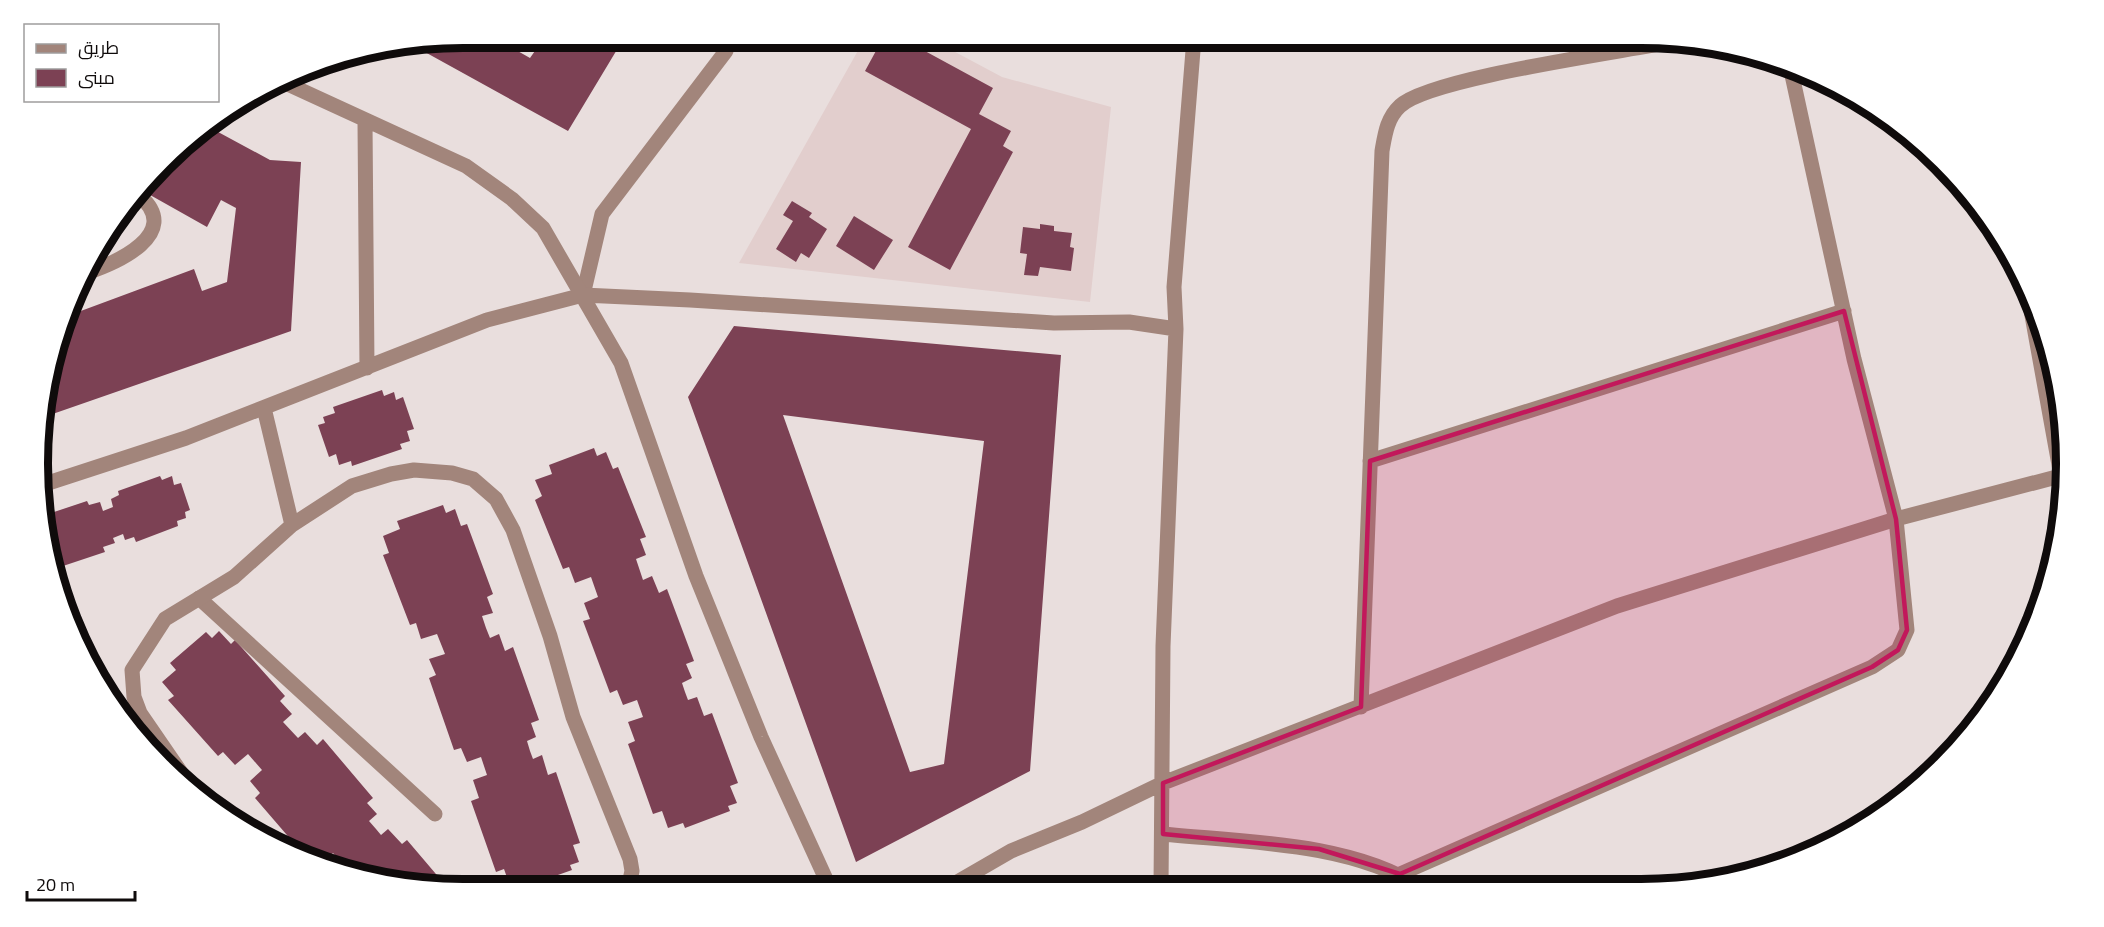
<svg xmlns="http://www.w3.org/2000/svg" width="2104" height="927" font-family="'Titillium Web',Cairo,sans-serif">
<rect width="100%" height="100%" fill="#e9dedd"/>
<path fill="#e2cecd" d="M865,38H929L1002,77L1111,107L1090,302L739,263Z"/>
<path fill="#7c4154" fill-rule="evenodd" d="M464,38H495L530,58L544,38H624L568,131L414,46Z
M883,38H901L993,88L979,114L1011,131L1003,146L1013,152L950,270L908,247L971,129L865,71Z
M207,126L270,160L301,162L291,331L44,417L46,381L70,315L194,269L202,291L227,282L236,208L221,200L207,227L143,191L183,143Z
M792,201L812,213L809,217L827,229L809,258L801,253L796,262L776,249L793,221L783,215Z
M854,216L893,240L874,270L836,246Z
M1040,224L1054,226V231L1072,233L1070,247L1074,248L1071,271L1040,267L1038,276L1024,275L1027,254L1020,253L1023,227L1040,229Z
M734,326L1061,355L1030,771L856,862L688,397ZM783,415L984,441L944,764L910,772Z
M382,390L384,396L394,392L396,400L403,397L414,429L407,431L410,441L400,444L402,449L352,466L351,461L339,465L336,454L329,457L318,425L325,423L323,417L335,413L333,407Z
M594,448L597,456L606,452L613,469L618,467L646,537L640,539L646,555L636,559L643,580L652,576L659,593L667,589L694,661L686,664L692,678L682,683L685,692L688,700L697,697L704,716L712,713L738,783L730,786L737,803L728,806L730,811L685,828L683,823L668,828L662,811L653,814L628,744L635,741L628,722L643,717L637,700L623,705L617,690L610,693L583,621L590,619L584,603L598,597L591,577L575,583L569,567L563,569L535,500L542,496L535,480L552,474L549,465Z
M160,476L162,480L172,476L174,485L181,483L190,510L185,512L186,518L177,521L178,526L136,542L134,537L125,540L123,534L113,538L115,543L103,547L105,552L63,566L61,562L52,565L42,522L47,520L45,515L87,501L89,505L100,502L103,511L113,507L111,499L119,495L118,491Z
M443,505L446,513L455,509L461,526L467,524L493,594L487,597L493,613L482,616L486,628L490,638L499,634L505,651L513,647L539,720L531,723L536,737L527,741L530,751L533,759L542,755L548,775L556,772L580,843L573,845L579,862L570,865L572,870L527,886L525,881L510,886L504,869L496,872L471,801L479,798L473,780L487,775L481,757L467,762L461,748L454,750L429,678L436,675L429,659L445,654L437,634L421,639L416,623L410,625L383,555L389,553L383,536L400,529L397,521Z
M219,631L231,644L235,640L285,696L280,701L292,714L283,722L298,738L305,732L317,745L323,739L373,798L367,803L377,814L369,821L376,829L381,835L388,829L402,844L407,840L447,887L342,869L345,867L333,853L321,863L311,851L305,856L255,798L260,793L250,781L262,770L248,754L235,765L223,752L218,756L168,700L174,696L162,682L176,670L170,663L206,632L212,638Z"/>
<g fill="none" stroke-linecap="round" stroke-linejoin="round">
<path stroke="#a2857b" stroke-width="15" d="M2027,288L2061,476
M583,295L602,214L726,51
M199,598L435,814"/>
<path stroke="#a2857b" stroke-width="15" d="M519,38H520
M281,81L466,166L512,199L543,228L621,363L696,576L761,737L830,888
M365,122L367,368
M86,273C116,263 183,234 140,196
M264,408L292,525
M1370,461L1844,311
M42,485L186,438L487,320L583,295L690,300L1054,323L1129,322L1176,329
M1361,707L1382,151C1385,134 1387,118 1400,106C1429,78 1621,52 1670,42
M195,793L140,713L134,697L132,670L165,619L234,577L292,525L352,486L391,474L414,470L452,473L473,479L496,499L513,530L550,636L573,717L630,859L632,871L628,889
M1163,834C1242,842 1351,842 1419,887
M1400,874L1872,667L1898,650L1907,630L1896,519L1854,359L1790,66
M1161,887L1163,646L1176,329L1174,287L1194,38
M947,888L1011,851L1082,822L1163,783L1617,606L1896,519L2064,475"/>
</g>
<path fill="#c2185b" fill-opacity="0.2" stroke="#c2185b" stroke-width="4.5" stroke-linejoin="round" d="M1844,311L1896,519L1907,630L1898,650L1872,667L1400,874L1319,849L1163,834V783L1361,707L1370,461Z"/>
<path d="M0 0H2104V927H0ZM463 48H1641A415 415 0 0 1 2056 463V464A415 415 0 0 1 1641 879H463A415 415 0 0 1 48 464V463A415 415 0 0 1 463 48Z" fill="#fff" fill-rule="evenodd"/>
<path fill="none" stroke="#0f0b0b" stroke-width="8" d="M463 48H1641A415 415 0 0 1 2056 463V464A415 415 0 0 1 1641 879H463A415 415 0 0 1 48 464V463A415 415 0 0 1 463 48Z"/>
<rect x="24" y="24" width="195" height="78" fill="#ffffff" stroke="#9f9d9d" stroke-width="1.5"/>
<rect x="36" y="44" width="30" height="9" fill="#a2857b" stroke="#9f9d9d" stroke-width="1.5"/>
<text x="78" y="54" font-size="18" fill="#0f0b0b">طريق</text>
<rect x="36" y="69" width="30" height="18" fill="#7c4154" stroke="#9f9d9d" stroke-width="1.5"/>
<text x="78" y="84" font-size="18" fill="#0f0b0b">مبنى</text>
<path d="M27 891v9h108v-9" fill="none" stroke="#0f0b0b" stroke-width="3"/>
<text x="36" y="891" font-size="18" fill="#0f0b0b" stroke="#ffffff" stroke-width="4.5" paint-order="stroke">20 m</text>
</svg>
